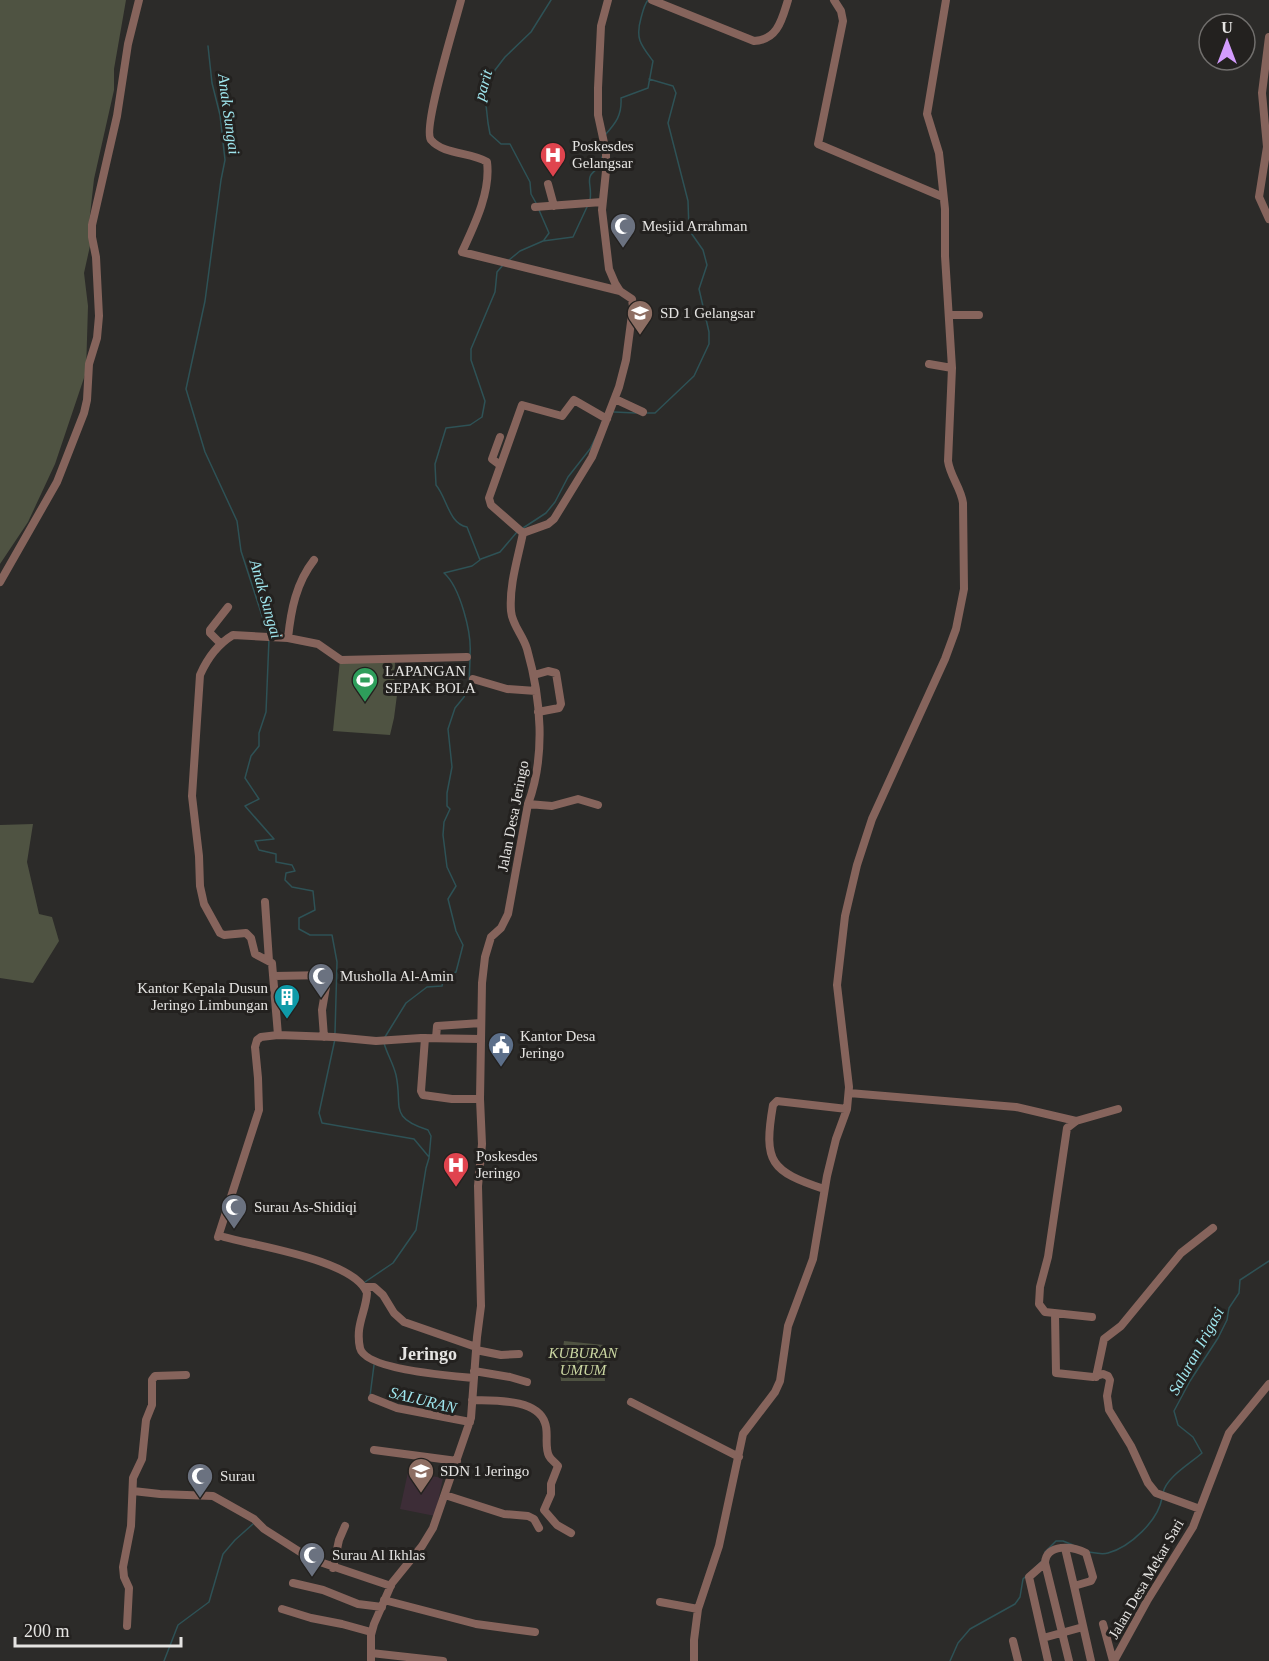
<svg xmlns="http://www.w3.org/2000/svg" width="1269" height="1661" font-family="Georgia,serif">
<rect width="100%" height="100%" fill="#2c2b29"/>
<path fill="#3d2d37" d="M408,1472L443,1478L435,1516L400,1509Z"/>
<path fill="#4f5342" d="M0,0H126L114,69V90L94,179L88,233L92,237L84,273L88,306L86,372L55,464L28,522L0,564Z
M340,660H395L394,691L397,695L394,718L390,735L333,731Z
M33,824L27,862L39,914L52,917L59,941L33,983L0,978V825Z
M564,1341L604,1345L605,1381H561L560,1371Z"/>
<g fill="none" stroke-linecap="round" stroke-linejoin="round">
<path stroke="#2e5256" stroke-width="1.5" d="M208,46L212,83L220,115L225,160L221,180L205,301L186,389L205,452L237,521L241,551L268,634
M605,135C616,123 622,115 621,98L648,88L653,61C641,45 635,39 641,18C643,11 644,5 648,0
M590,200C593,183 582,178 600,167L602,157
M536,203L531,194L530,182L510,144H501L490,134L488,123L486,105L489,84L495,70L505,57L531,32L551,0
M539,210L549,233L544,240
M509,260L520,251L543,241L573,237L587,207
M614,412L636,413
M647,413H655L694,376L709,344V332L699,289L707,265L703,250L689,230L688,201L668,123L676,93L673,86L649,79
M523,528L546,513L555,502L568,477L590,449L597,435
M481,559L500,552L517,532
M269,639L266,712L259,733V746L251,756L245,778L259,799L245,806L274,839L255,841L259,850L276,854V862L292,865L295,871L286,873L285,880L292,887L313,891L315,910L299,918V929L310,935H332L337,962L335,1033
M470,655C472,633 460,587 444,573L472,566L480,560L467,527C449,524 447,498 436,485L435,464L446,428L470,425L482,417L485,401L471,360V349L495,292L497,272L503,265
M385,1037L406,1003L427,987L442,986L444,977L456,972L463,945L456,931L448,899L456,886L447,867L443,835L444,822L450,809L447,806V793L452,767L448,729L455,708L464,697L469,685L470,660
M335,1039L319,1113L322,1123L414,1139L429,1157
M365,1282L393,1263L416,1230L426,1168L429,1158L431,1136L428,1130C388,1117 403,1107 396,1075C393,1063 387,1054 384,1043
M370,1396L374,1365
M1163,1493C1166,1477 1191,1463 1202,1453L1193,1437L1178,1425L1174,1411L1190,1381L1218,1338L1227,1320L1229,1308L1239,1293L1240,1280L1269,1261
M1045,1552L1056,1541H1063L1073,1545
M1089,1552C1095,1553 1102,1555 1108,1553C1130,1547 1158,1521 1162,1498
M164,1661L178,1625L209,1602L223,1554L235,1540L253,1524
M950,1661L958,1643L970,1629L1015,1604L1020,1597L1023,1579L1043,1560"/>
<path stroke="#86645c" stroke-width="8" d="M461,0C456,20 422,129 431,140C444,155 471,152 487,162C491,192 474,226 462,252L620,291
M652,0L754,41C778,40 782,19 788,0
M834,0L841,11L843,21L818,144L943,197
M1269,37L1262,93L1267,147L1259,197L1269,219
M548,184L554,206
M535,207L602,202
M949,315H979
M929,364L952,368
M615,399L643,412
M500,437L492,459L500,465
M523,533L491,505L489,498L522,405L562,416L574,400L607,419
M0,582L57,482L84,413L87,400L89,364L97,338L99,316L96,257L92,237V225L117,116L128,44L139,0
M288,638C291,610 296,583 314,560
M221,644L210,633V630L228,607
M467,657L341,660L318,644L288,638L233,635C218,644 207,659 200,675L192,796L199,856L200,886L204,904L220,933L224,935L246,933L251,938L255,954L272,963L278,1035L334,1037L376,1041L421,1038L481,1039
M534,675L548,671L556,673L561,704L559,708L538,712
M473,679L507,689L536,691
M528,804L552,806L578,799L598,805
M265,902L269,961
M274,976L328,975L322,1010L324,1037
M425,1038L421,1091L423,1095L452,1099H480
M436,1038L437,1026L481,1023
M849,1093L1016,1107L1076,1121
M824,1189C771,1171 763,1163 773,1105L777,1101L847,1109
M218,1237L259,1110L258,1078L255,1047L257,1040L261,1037L278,1035
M224,1237C256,1246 355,1260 367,1293C366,1312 355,1325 360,1348C365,1370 453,1376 474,1378
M365,1287H374L383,1295L394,1313L404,1322L476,1347
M1055,1314L1056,1373L1093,1377L1103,1374L1108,1376L1110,1380L1107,1396L1109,1410L1131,1446L1148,1483L1156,1493L1200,1509
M1092,1317L1045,1312L1039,1304L1040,1287L1048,1257L1067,1128L1076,1121L1118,1109
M476,1350L501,1355L519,1354
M474,1371L510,1377L527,1382
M1096,1377L1104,1339L1121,1326L1181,1253L1213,1228
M372,1398L397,1408L470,1422
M472,1400C493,1401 537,1398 545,1423C549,1433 544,1446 549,1456C551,1460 555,1462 558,1466L551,1484V1494L544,1510L557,1525L571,1533
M631,1402L739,1457
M374,1450L457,1461
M133,1491L160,1494L213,1496L254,1519L264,1529L311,1559L391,1586
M445,1495L504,1514L528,1516L534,1519L539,1528
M1065,1548L1074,1586
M1045,1563L1069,1661
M333,1568L339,1540L345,1526
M293,1583L323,1590L358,1604L382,1607
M384,1600L476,1624L535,1632
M660,1602L698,1609
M282,1609L311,1618L342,1624L371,1632
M1103,1624L1113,1661
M127,1626L129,1588L124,1577L123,1567L131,1526L133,1478L142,1459L146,1420L152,1405V1380L155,1376L186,1375
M1043,1638L1083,1627
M1013,1641L1018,1661
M371,1653L443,1661
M371,1661V1635L374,1624L392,1583L422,1546L433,1528L471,1418L477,1337L481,1306L478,1186L482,1144L480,1099L482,983L485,957L491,937L501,928L508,914L528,804C546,756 541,698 527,649C523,635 512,625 511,611C509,585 518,558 523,533L548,524L554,519L592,457L619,387L626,360L633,307L632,299L620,291L615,283L609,269L602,210L606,171V152L598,115V88L601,26L608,0
M694,1661V1640L698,1609L719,1546L743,1434L775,1392L780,1381L788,1326L813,1259L827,1176L836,1139L847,1109L849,1087L837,985L845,916L857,865L872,819L945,659L956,629L964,589L963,503C961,488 950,476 948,461L952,368L945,256V209L939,153L927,114L946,0
M1048,1661L1029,1577L1045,1563C1046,1543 1073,1546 1086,1553L1093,1577L1091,1581L1074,1586L1091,1661
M1114,1661L1147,1601L1193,1527L1229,1433L1269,1384"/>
</g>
<defs>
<g id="hospital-pin" transform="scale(1.35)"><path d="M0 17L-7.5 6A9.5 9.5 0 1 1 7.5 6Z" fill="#e0444e" stroke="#23211f"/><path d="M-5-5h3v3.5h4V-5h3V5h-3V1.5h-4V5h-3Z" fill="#fff"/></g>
<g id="mosque-pin" transform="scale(1.35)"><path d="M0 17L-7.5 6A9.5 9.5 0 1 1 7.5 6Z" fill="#6b7280" stroke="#23211f"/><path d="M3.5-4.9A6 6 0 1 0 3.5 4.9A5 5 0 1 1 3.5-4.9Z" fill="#fff"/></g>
<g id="school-pin" transform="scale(1.35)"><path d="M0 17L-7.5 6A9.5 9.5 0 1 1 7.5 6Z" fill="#8d6e63" stroke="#23211f"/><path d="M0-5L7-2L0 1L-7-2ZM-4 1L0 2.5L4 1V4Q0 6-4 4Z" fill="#fff"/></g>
<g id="stadium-pin" transform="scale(1.35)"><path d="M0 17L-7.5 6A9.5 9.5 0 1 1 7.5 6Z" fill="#2e9e5b" stroke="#23211f"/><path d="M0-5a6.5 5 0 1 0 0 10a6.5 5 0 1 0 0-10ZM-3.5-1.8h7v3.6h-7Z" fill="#fff"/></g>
<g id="building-pin" transform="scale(1.35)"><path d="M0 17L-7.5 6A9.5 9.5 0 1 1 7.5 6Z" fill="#0f9aa8" stroke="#23211f"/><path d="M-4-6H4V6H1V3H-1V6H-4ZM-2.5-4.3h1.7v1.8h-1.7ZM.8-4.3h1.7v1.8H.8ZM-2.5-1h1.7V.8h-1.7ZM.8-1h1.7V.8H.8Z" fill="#fff"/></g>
<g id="civic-pin" transform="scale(1.35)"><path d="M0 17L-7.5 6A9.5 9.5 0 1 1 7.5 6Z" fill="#5c6f8a" stroke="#23211f"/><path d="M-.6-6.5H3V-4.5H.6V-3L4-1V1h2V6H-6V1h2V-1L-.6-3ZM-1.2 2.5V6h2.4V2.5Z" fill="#fff"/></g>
</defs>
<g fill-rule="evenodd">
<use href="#hospital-pin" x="553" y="155"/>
<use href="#mosque-pin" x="623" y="226"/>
<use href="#school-pin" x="640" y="313"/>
<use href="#stadium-pin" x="365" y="680"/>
<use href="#mosque-pin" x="321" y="976"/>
<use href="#building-pin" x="287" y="997"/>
<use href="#civic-pin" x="501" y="1045"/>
<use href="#hospital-pin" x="456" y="1165"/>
<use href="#mosque-pin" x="234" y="1207"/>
<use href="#school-pin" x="421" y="1471"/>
<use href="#mosque-pin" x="200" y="1476"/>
<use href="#mosque-pin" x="312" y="1555"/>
</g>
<g text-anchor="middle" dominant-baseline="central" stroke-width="6" stroke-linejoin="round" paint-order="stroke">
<g font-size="15" fill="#e5e4e2" stroke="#23211f" text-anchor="start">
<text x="572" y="146">Poskesdes<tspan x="572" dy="17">Gelangsar</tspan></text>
<text x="642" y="226">Mesjid Arrahman</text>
<text x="660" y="313">SD 1 Gelangsar</text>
<text x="385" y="671">LAPANGAN<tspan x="385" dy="17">SEPAK BOLA</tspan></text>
<text x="340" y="976">Musholla Al-Amin</text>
<text x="268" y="988" text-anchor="end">Kantor Kepala Dusun<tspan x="268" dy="17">Jeringo Limbungan</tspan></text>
<text x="520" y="1036">Kantor Desa<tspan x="520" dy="17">Jeringo</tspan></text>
<text x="476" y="1156">Poskesdes<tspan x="476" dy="17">Jeringo</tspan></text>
<text x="254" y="1207">Surau As-Shidiqi</text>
<text x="440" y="1471">SDN 1 Jeringo</text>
<text x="220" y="1476">Surau</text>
<text x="332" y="1555">Surau Al Ikhlas</text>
</g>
<g font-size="15" fill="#e5e4e2" stroke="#23211f">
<text transform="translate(513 816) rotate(-79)">Jalan Desa Jeringo</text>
<text transform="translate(1146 1579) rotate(-60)">Jalan Desa Mekar Sari</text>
</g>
<g font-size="15" font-style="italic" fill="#cbd7a2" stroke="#23211f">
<text x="583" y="1353">KUBURAN<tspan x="583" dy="17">UMUM</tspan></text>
</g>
<g font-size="16" font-style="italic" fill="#9fe6ee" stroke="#23211f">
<text transform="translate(483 85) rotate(-74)">parit</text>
<text transform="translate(229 114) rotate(82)">Anak Sungai</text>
<text transform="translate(266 599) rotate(74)">Anak Sungai</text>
<text transform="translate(1196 1351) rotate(-61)">Saluran Irigasi</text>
<text transform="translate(423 1400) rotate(14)">SALURAN</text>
</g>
<g font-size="18" font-weight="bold" fill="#e5e4e2" stroke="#23211f">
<text x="428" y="1354">Jeringo</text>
</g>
</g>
<g transform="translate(1227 42)"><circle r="28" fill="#23211f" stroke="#716f6d" stroke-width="1.5"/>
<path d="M0-4.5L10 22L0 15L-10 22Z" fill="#d39cfd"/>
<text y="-9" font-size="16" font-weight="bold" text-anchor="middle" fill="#e5e4e2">U</text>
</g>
<path d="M15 1637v9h166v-9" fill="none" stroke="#e5e4e2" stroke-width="3"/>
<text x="24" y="1637" font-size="18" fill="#e5e4e2" stroke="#23211f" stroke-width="4.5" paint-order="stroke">200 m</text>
</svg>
